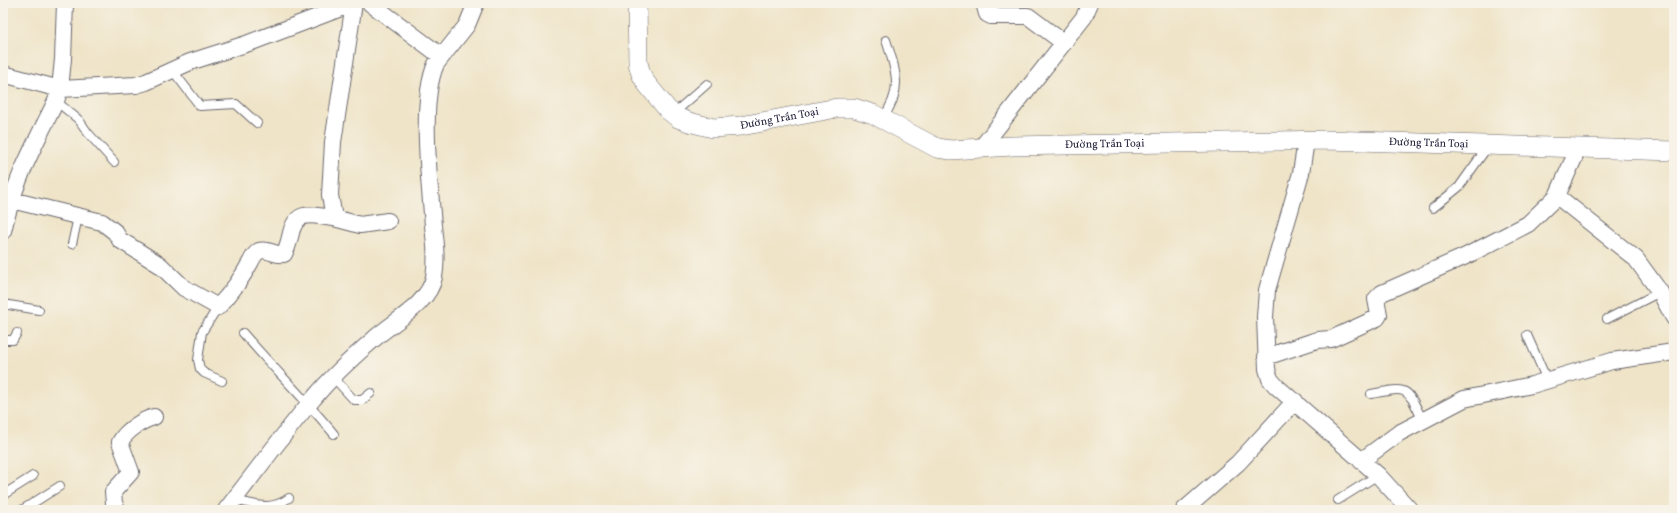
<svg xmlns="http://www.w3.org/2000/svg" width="1677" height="513" font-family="Vollkorn,serif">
<rect width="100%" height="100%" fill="#f7f3e8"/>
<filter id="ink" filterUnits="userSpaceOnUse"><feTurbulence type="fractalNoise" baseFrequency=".025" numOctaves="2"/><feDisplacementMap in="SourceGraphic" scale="8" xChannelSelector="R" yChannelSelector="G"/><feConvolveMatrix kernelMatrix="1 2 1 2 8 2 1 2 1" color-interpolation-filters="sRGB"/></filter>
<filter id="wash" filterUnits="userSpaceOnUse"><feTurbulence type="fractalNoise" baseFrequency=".012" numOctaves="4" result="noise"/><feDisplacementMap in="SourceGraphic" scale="16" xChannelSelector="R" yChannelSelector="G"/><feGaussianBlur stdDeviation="0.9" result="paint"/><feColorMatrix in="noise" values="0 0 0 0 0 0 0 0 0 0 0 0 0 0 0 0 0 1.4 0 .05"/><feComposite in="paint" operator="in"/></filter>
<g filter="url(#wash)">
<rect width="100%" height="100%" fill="#efe4c8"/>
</g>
<g filter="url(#ink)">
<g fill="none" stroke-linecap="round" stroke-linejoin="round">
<g stroke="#6a666c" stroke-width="10">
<path id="service" d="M173,71L200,106L236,104L257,123
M56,101L79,120L88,133L114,162
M673,114L707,84
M882,119C904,90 896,71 886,40
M1433,208L1459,187L1489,145
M72,244L78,217
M3,304L39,310
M218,307L202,332L198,360L200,369L204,373L222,381
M1607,319L1660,292
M243,333C273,368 305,399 334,434
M1527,335L1547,380
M3,340H13L17,333
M333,377L354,400H362L371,393
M1371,394C1409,387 1406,386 1423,421
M3,495L33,476
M234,500C255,504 269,512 289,498
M1338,500L1378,475
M22,510L60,486"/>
</g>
<g stroke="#6a666c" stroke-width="18">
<path id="minor" d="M370,3L441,56
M984,3L987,14L991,16H1028L1064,43
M3,74L60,89L136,85L146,82L190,62L249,43L354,3
M1306,141L1301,173L1267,290L1265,317L1267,369L1270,379L1276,386L1378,475L1410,510
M981,148L1084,17L1090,3
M1557,196L1636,259L1660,292L1674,318
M11,200L102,222L115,232L120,240L160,265L184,288L218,307C231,293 241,280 250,263C252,259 255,253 259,251C267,248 276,256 284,254C288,247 289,241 291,233C297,208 313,216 334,218L330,195L333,142L354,3
M334,218L360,225L388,221
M3,231C14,181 34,146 56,101L60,89L63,59L65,3
M1266,357L1317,340L1331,339L1377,318L1379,315L1376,299L1382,293L1466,256L1528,224L1557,196L1579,147
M1361,461L1399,433L1464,399L1532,385L1612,361L1674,352
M117,510L114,503L113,492L131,472L120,442C126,431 142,420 154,417
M226,510C255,473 283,434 314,398C332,376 353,357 374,339C394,321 429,304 434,277C437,260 435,243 433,226C430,184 419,102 436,64L467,25L476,3
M1184,510L1238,463L1295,401"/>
</g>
<g stroke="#6a666c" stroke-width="20">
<g id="tertiary">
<path id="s1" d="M637,3L638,63L641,74L646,83L668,110L678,118L689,122L713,128L741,126L837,108H854L873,114L937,148L951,150L1012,146L1327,140L1674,151"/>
</g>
</g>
<use href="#service" stroke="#fff" stroke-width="8"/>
<use href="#minor" stroke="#fff" stroke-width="16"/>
<use href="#tertiary" stroke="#fff" stroke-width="19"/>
</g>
</g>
<g text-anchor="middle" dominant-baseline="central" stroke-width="3" stroke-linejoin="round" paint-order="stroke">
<g font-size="11" fill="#22223b" stroke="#f7f3e8">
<text stroke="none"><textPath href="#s1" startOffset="233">Đường Trần Toại</textPath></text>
<text stroke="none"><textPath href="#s1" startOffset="893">Đường Trần Toại</textPath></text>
<text stroke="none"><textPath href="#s1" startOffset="569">Đường Trần Toại</textPath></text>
</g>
</g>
<rect width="1677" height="513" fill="none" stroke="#f7f3e8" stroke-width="16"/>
</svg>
